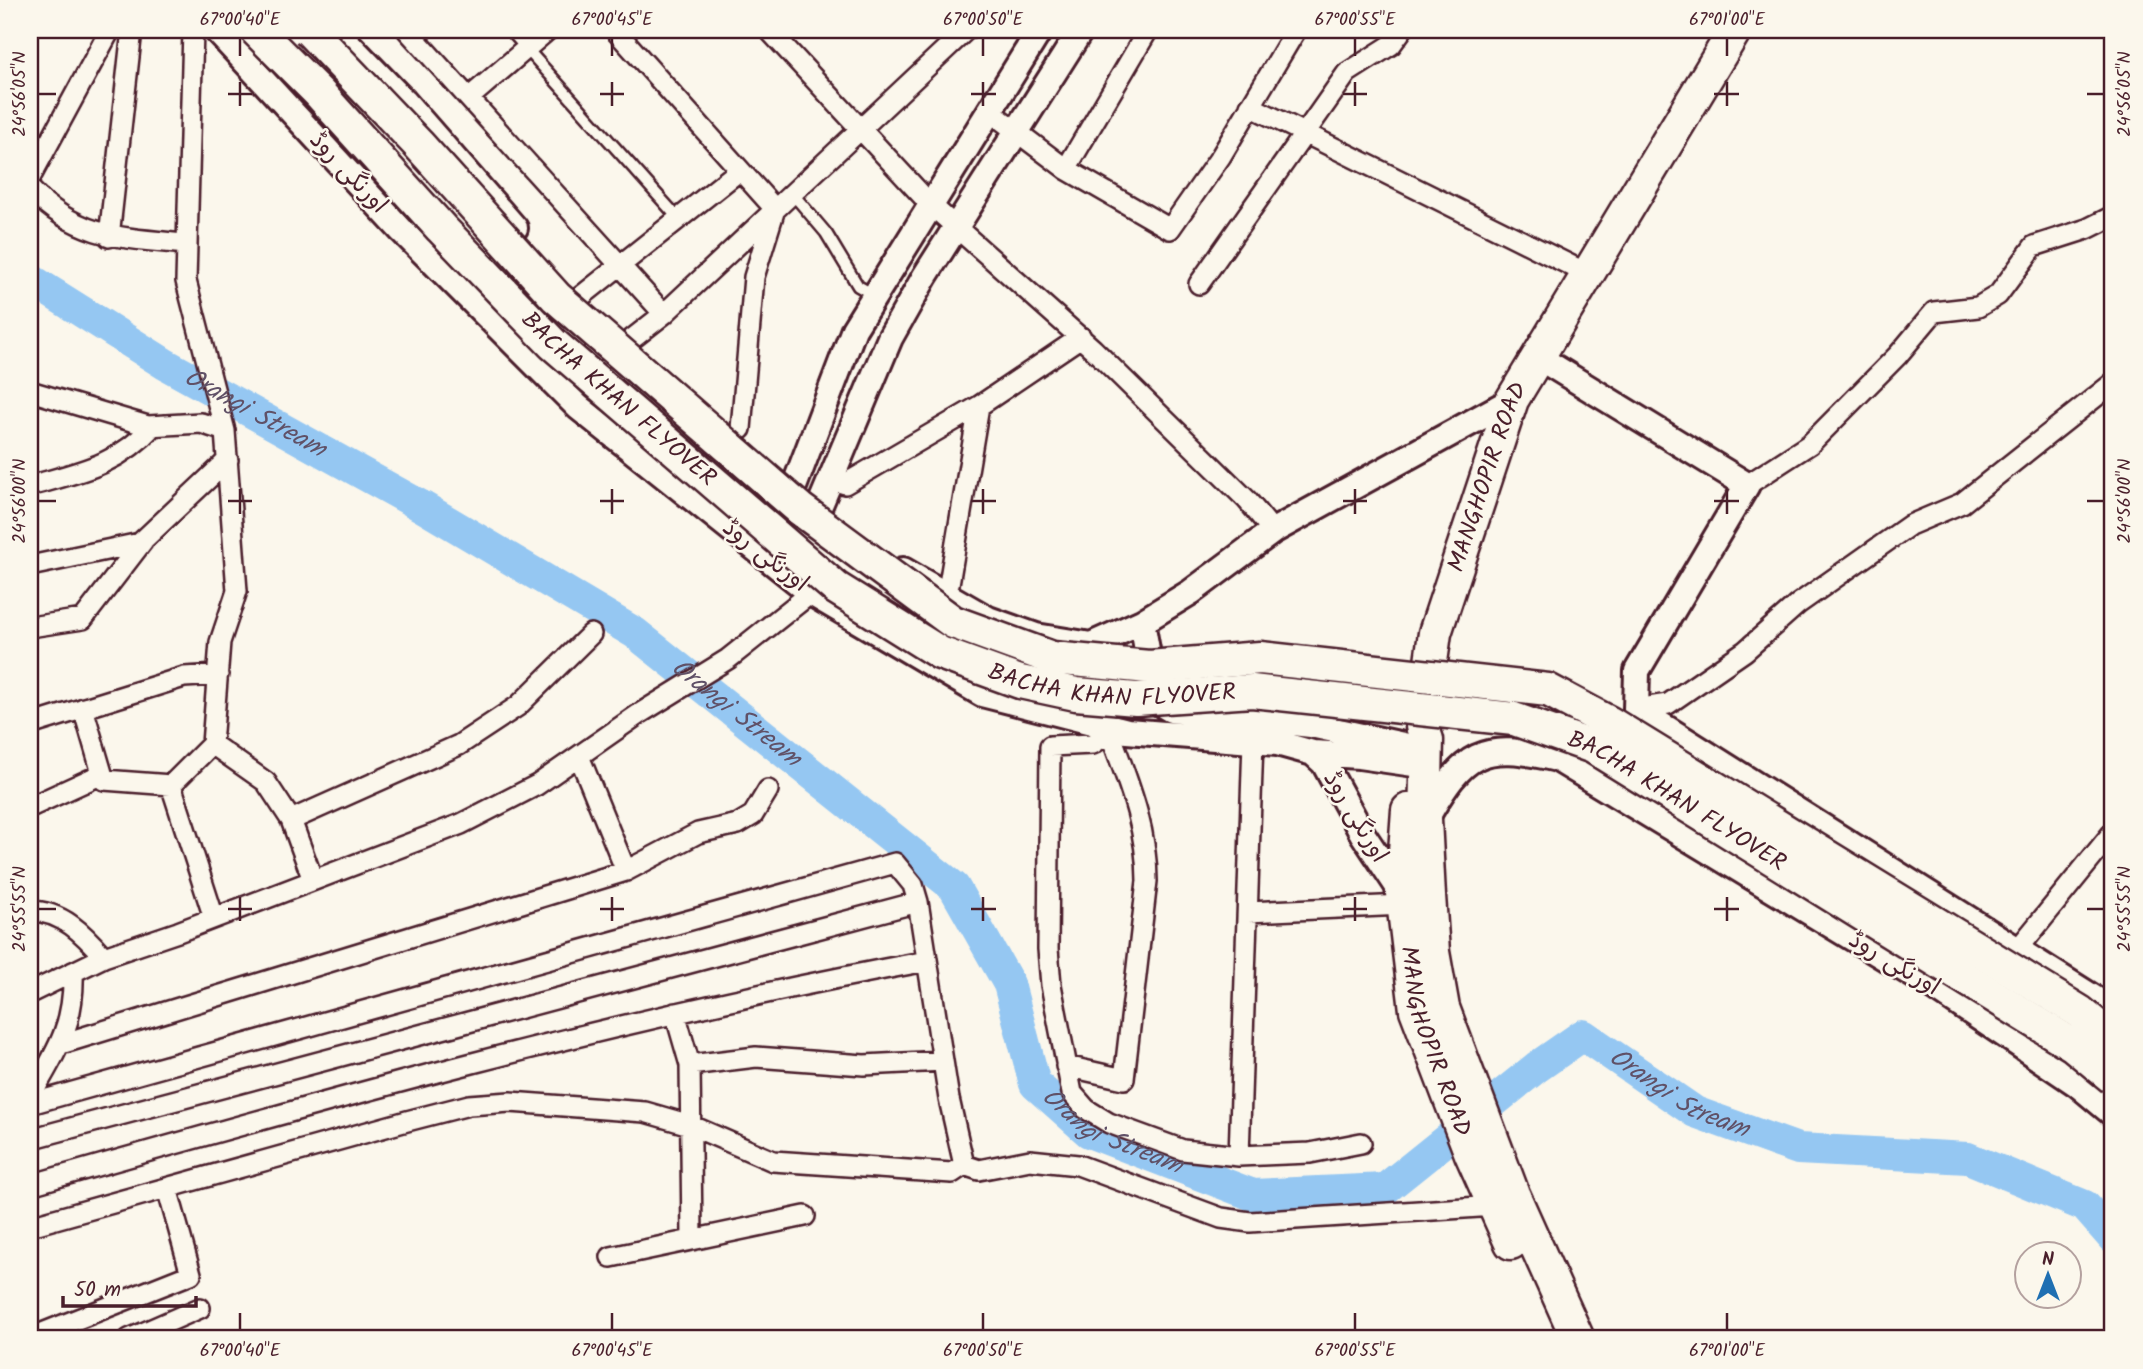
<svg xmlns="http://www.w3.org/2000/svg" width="2143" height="1369" font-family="Kalam,'Playpen Sans Arabic',sans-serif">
<rect width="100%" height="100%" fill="#fbf7ec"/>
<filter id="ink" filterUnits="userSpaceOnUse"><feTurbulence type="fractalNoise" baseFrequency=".0143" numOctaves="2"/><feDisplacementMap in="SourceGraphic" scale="14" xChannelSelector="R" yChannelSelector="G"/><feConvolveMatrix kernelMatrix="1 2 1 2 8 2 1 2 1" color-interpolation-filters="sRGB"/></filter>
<g filter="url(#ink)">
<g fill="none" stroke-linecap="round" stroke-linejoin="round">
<path stroke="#95c7f2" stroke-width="32" id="s1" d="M30,279L165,364L423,507L635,633L954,887L1009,984L1035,1084L1089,1132L1253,1195L1385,1189L1537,1067L1583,1035L1695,1112L1798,1149L1968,1158L2085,1206L2113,1238"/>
<g stroke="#4a1f2b" stroke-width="15">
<path id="service" d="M510,30L679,219
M792,193L826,233L858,286L874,295"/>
</g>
<g stroke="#4a1f2b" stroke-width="24">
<path id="minor" d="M193,30L186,281L225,431L237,591L220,642L212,744L171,785L214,918
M407,30L664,314L627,343
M615,30L775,209L754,277L741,429
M769,30L930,204L1093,349L1247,500L1273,531
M469,98L548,30
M1250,106L1588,274
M988,110L1066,169L1170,229L1221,156L1296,30
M1066,169L1148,30
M30,178L110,30
M30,189C77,238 122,238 186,244
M109,237L132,30
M1199,284L1347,73L1391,45L1402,30
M579,298L740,170
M664,314L966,30
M30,391L148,426L201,423L225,431
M832,480L845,484L979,406L1081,337
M1747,485L1810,444L1898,355L1934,312L1978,307L1998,295L2034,246L2087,229L2113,216
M30,486C79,472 117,466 153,426
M30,566L140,543L228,460
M949,584L979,406
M30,627L83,619L143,541
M83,708L104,780L171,785
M1636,709L1668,704L1745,651L1798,604L1910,525L1962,503L2113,383
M30,725L184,677L218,675
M1116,728L1093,744L1050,746L1048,949L1051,985L1072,1093L1086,1109L1109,1123L1183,1150L1239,1156L1310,1153L1361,1143
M212,744L266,782L291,820L313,880
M579,756L626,871
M30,807L102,774
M291,820L459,745L518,706L591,634
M30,911C62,911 84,934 104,957L178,932L461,824L537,785L639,714L728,659L811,593
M1248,912L1404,905
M2018,949L2113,832
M30,993L104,957
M675,1013L690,1065L692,1238
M61,1044L626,871L698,833L738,824L753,815L768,790
M690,1065L756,1057L864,1065L943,1061
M1066,1066L1124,1079L1147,881C1147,827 1128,782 1110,733
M30,1097C56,1053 75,1025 73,972
M30,1104L895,863L913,885L918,902L949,1099L964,1165L979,1170L1030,1160L1078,1165L1221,1218L1250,1222L1495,1206
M30,1139L918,902
M1239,1156L1253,741
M30,1185C328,1100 622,1017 927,961
M30,1226L407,1121L469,1105L510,1102L645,1112L690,1125L773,1161L952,1173L964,1165
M611,1257L805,1216
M30,1338L191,1274L167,1188
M129,1339L200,1308"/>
</g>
<g stroke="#4a1f2b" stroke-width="30">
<path id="tertiary" d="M216,30L402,231L578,407L811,593L982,694L1127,731L1277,743L1313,753L1324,763L1362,833L1402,893
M335,30L404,101L515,228
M1538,357L1747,485L1637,671L1636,709L2113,1010
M792,492L854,329L1040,30
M817,512L890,338L925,276L1081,30
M903,570L988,619L1036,636L1091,645L1142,622L1191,592L1273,531L1512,400
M1142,622L1155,694L1161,704L1171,710L1311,725L1426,750
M1313,753L1359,756L1421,765
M1426,819C1464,752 1481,741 1557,759L1938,990L2077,1084L2113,1114"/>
</g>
<g stroke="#4a1f2b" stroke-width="37">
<g id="primary">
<path id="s2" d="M1408,810L1402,893L1416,1010L1471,1154L1511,1243"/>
<path id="s3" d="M1578,1339L1513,1194L1443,1008L1433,952L1429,896L1425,819L1427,740L1422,726L1435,633L1512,400L1735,30"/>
</g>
</g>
<use href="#service" stroke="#fbf7ec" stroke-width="10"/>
<use href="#minor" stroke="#fbf7ec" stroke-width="19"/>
<use href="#tertiary" stroke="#fbf7ec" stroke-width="24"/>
<use href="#primary" stroke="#fbf7ec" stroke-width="32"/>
<g stroke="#4a1f2b" stroke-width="37" stroke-linecap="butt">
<g id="primary-bridge">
<path id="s4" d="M256,30L319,93L441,228L553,344L836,588L940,653L1020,682L1076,694L1136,699L1252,691L1514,719L1593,747L2073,1045L2113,1078"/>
<path d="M309,30L418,144L556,297L800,509L953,622L1052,658L1149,667L1260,658L1548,690L1608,722L2080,1012L2113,1039"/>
</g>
</g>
<use href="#primary-bridge" stroke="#fbf7ec" stroke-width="32"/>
</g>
</g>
<path fill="none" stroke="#4a1f2b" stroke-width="2.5" d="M240,38V56M612,38V56M983,38V56M1355,38V56M1727,38V56M240,82V106M612,82V106M983,82V106M1355,82V106M1727,82V106M38,94H56M228,94H252M600,94H624M971,94H996M1343,94H1367M1714,94H1739M2087,94H2104M240,489V514M612,489V514M983,489V514M1355,489V514M1727,489V514M38,501H56M228,501H252M600,501H624M971,501H996M1343,501H1367M1714,501H1739M2087,501H2104M240,897V921M612,897V921M983,897V921M1355,897V921M1727,897V921M38,909H56M228,909H252M600,909H624M971,909H996M1343,909H1367M1714,909H1739M2087,909H2104M240,1313V1330M612,1313V1330M983,1313V1330M1355,1313V1330M1727,1313V1330"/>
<g text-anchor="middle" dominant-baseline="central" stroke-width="5" stroke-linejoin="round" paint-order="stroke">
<g font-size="24" fill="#4a1f2b" stroke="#fbf7ec">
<text transform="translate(348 173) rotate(47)">اورنگی روڈ</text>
<text stroke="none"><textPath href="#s4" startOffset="518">BACHA KHAN FLYOVER</textPath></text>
<text stroke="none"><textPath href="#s3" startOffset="900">MANGHOPIR ROAD</textPath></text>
<text transform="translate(765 556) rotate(38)">اورنگی روڈ</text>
<text stroke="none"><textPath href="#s4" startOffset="1106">BACHA KHAN FLYOVER</textPath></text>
<text stroke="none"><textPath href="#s4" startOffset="1694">BACHA KHAN FLYOVER</textPath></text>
<text transform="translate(1355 817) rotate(59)">اورنگی روڈ</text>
<text transform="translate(1894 964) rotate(31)">اورنگی روڈ</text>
<text stroke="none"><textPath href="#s2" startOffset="236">MANGHOPIR ROAD</textPath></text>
</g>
<g font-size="26" font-style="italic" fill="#605167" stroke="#fbf7ec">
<text stroke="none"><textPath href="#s1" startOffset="262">Orangi Stream</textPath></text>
<text stroke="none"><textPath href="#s1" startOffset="830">Orangi Stream</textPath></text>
<text stroke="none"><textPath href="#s1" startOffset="2068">Orangi Stream</textPath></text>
<text stroke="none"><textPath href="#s1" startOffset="1416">Orangi Stream</textPath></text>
</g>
</g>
<rect width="2143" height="1369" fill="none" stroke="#fbf7ec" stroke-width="77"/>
<g transform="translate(2048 1275)"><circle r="33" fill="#fbf7ec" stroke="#b4a19f" stroke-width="2"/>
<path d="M0-5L12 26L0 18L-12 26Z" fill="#1f6fb2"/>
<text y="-10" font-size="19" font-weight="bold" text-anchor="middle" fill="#4a1f2b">N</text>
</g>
<path d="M63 1296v10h133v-10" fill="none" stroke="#4a1f2b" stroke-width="3.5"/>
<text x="74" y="1296" font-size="21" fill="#4a1f2b" stroke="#fbf7ec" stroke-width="5" paint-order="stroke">50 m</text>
<rect x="38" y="38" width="2066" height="1292" fill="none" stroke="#4a1f2b" stroke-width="2.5"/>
<g font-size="18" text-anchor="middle" fill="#4a1f2b">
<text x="240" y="25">67°00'40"E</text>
<text x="612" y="25">67°00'45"E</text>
<text x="983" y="25">67°00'50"E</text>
<text x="1355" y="25">67°00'55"E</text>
<text x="1727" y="25">67°01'00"E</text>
<text transform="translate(19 94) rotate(-90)" y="6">24°56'05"N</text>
<text transform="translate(2124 94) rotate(-90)" y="6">24°56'05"N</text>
<text transform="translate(19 501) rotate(-90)" y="6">24°56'00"N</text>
<text transform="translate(2124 501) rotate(-90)" y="6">24°56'00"N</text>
<text transform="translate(19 909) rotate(-90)" y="6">24°55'55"N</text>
<text transform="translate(2124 909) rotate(-90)" y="6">24°55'55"N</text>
<text x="240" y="1356">67°00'40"E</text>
<text x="612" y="1356">67°00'45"E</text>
<text x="983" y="1356">67°00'50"E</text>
<text x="1355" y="1356">67°00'55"E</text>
<text x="1727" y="1356">67°01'00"E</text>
</g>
</svg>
